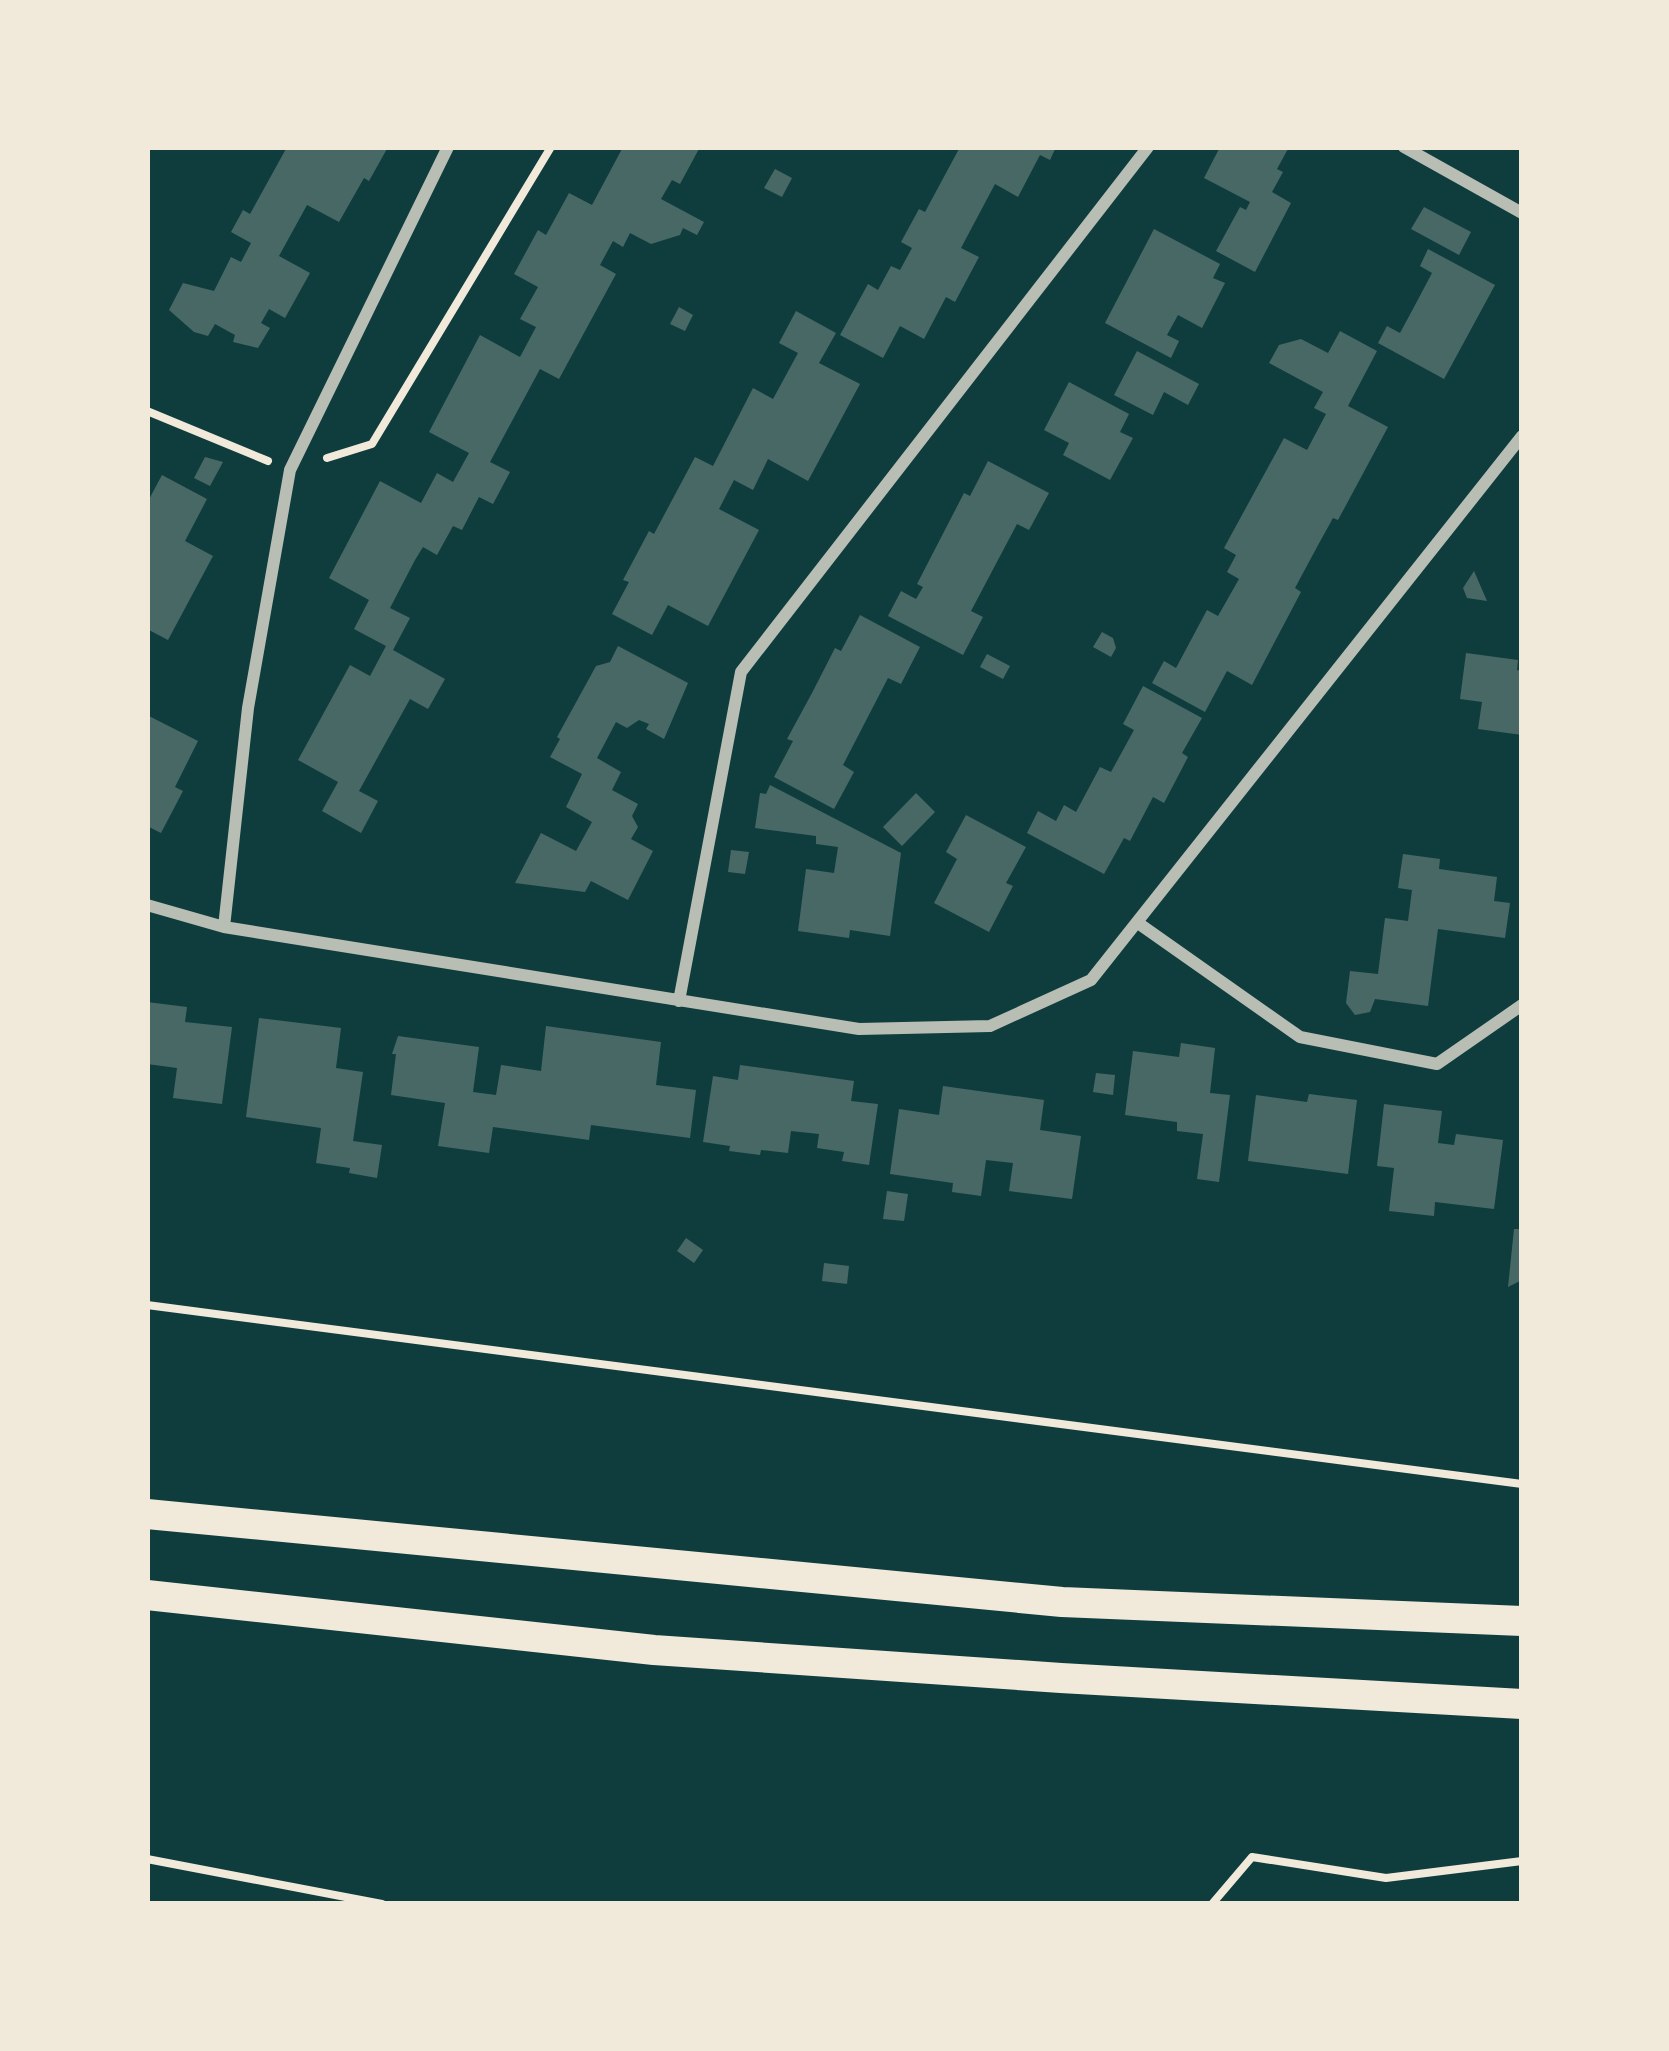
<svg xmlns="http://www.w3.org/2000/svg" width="1669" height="2051" font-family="Bitter,serif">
<rect width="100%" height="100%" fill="#0f3d3e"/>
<path fill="#486865" d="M287,147H388L369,181L364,178L339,222L307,205L279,256L310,273L285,318L269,309L261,323L270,328L258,348L233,342L235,335L215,324L208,336L194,332L169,310L183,283L214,291L231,257L241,262L251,243L231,232L243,210L250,214Z
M623,147H700L680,184L672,180L661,199L704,222L697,235L683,228L680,235L651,244L630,233L623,247L613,241L600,265L616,274L559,379L540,369L490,462L510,472L493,504L479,497L462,530L453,526L437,555L423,547L415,560L390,608L410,618L393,650L445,679L428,709L410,699L359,791L378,801L361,833L322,811L338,782L298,760L350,665L370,676L386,646L354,629L369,600L329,578L380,481L421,503L437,473L453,482L469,453L429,432L480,335L520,357L536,327L520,319L538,287L514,274L538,230L546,235L569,193L592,205Z
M960,147H1056L1050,160L1040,155L1018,197L995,184L961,248L979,257L955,302L946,297L924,339L900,326L883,358L840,335L868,284L878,290L891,266L900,270L912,248L901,242L919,209L925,212Z
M1220,147H1289L1277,169L1283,172L1272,192L1291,203L1255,272L1216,251L1240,207L1246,210L1250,202L1204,178Z
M775,169L792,178L782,197L764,188Z
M1424,207L1471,232L1459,255L1411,229Z
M1154,229L1220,264L1213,278L1225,283L1202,328L1178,315L1167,335L1179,341L1171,358L1105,323Z
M1428,249L1495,285L1444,379L1378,343L1387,326L1400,333L1414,307L1432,273L1420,266Z
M679,307L693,315L685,331L670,324Z
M796,311L836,333L819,363L860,384L808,481L768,459L753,490L734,480L719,509L759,530L708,626L668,605L652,635L612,614L629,582L623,580L649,531L654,534L695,457L713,466L753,388L773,399L798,353L779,343Z
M1340,331L1377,351L1348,406L1388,427L1338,520L1333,518L1317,547L1295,588L1301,592L1252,685L1227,671L1205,712L1152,683L1164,661L1176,668L1207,610L1218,616L1239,579L1227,572L1236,555L1224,548L1284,438L1307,450L1326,414L1314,408L1323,392L1269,363L1279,345L1301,339L1328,353Z
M1137,351L1199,384L1188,405L1164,392L1153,415L1114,395Z
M1069,382L1129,414L1120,432L1133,438L1110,480L1063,455L1069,443L1044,430Z
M205,457L223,462L210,486L194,478Z
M988,461L1049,493L1029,530L1017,524L971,611L983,617L963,655L888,616L901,591L916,599L923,587L917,584L964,493L970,496Z
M162,475L207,499L185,541L213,556L168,640L147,629V503Z
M1474,571L1487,601L1467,598L1463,588Z
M860,615L920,647L901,684L888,678L843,765L854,772L834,809L774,777L793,741L787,739L812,693L835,648L841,651Z
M1102,632L1113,638L1116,648L1111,657L1093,647Z
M618,646L688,683L664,739L646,729L649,724L639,720L627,728L616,722L597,758L621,772L612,790L638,804L632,816L638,827L631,839L653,851L628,900L591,881L585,892L515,883L541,833L576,851L592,822L566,807L582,774L550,757L560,739L557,737L596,666L610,662Z
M1466,653L1518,660L1517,670L1522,671V735L1478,729L1482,702L1460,699Z
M987,654L1010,666L1003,679L980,667Z
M1143,686L1202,718L1182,753L1188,757L1164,803L1153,797L1130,841L1124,838L1104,874L1027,833L1038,811L1056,821L1064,805L1076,812L1100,767L1111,772L1134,730L1123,724Z
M147,715L198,741L175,787L183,791L161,833L147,826Z
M770,785L901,853L890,936L850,930L849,938L798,931L806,869L834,873L838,847L816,844V836L755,828L760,793L766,794Z
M916,793L935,812L902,846L883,827Z
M966,815L1026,847L1006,883L1013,886L989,932L934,903L957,859L946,852Z
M731,850L749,852L745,874L728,872Z
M1403,854L1440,859L1439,869L1497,877L1494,901L1510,903L1505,938L1438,929L1428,1006L1375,999L1370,1012L1355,1015L1346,1003L1350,971L1378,974L1385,918L1408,921L1412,890L1398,888Z
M147,1002L187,1007L185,1022L232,1027L222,1104L173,1098L177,1068L147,1064Z
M259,1018L341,1028L336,1068L363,1072L353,1141L382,1145L377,1178L349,1173L350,1168L316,1163L321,1128L246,1117Z
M546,1026L661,1042L656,1085L696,1090L690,1138L591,1125L589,1140L493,1127L489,1153L438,1146L445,1103L391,1095L396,1054H392L398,1036L479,1047L473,1092L496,1095L501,1065L541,1071Z
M1181,1043L1215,1048L1210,1093L1230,1095L1219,1182L1197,1179L1203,1134L1177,1131V1122L1125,1115L1133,1051L1179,1057Z
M740,1065L854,1081L851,1101L878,1104L869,1165L842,1161L844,1152L817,1148L819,1134L791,1131L788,1153L761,1150L760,1155L729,1151L730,1146L703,1142L713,1076L738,1080Z
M1096,1073L1115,1075L1113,1095L1093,1092Z
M943,1086L1044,1100L1040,1130L1081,1136L1072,1199L1009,1191L1013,1163L986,1160L981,1196L952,1192L953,1183L890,1174L899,1109L939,1115Z
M1309,1094L1357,1100L1348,1174L1248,1161L1256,1095L1307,1102Z
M1384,1104L1442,1111L1438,1143L1454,1145L1456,1134L1503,1140L1494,1209L1435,1202L1434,1216L1389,1211L1394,1168L1377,1166Z
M887,1191L908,1194L904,1221L883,1219Z
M1514,1229H1522V1280L1508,1287Z
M686,1238L703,1250L694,1263L677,1251Z
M824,1263L849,1266L847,1284L822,1281Z"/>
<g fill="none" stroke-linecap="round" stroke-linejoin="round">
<path stroke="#f1e9da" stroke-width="8" d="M147,411L268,461
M327,458L372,444L551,147
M147,1305L1522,1484
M147,1859L382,1904
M1212,1904L1252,1857L1386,1878L1522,1861"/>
<path stroke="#b8beb3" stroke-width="12" d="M1404,147L1522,213
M147,905L224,927L859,1029L990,1026L1091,980L1522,436
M1138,923L1300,1037L1437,1064L1522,1005
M224,927L248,708L290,470L448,147
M679,1001L741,672L1148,147"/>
<path stroke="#f1e9da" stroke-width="30" d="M147,1514L1062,1602L1522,1621
M147,1595L654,1650L1061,1678L1522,1704"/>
</g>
<rect width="1669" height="2051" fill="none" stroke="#f1e9da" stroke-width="300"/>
</svg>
